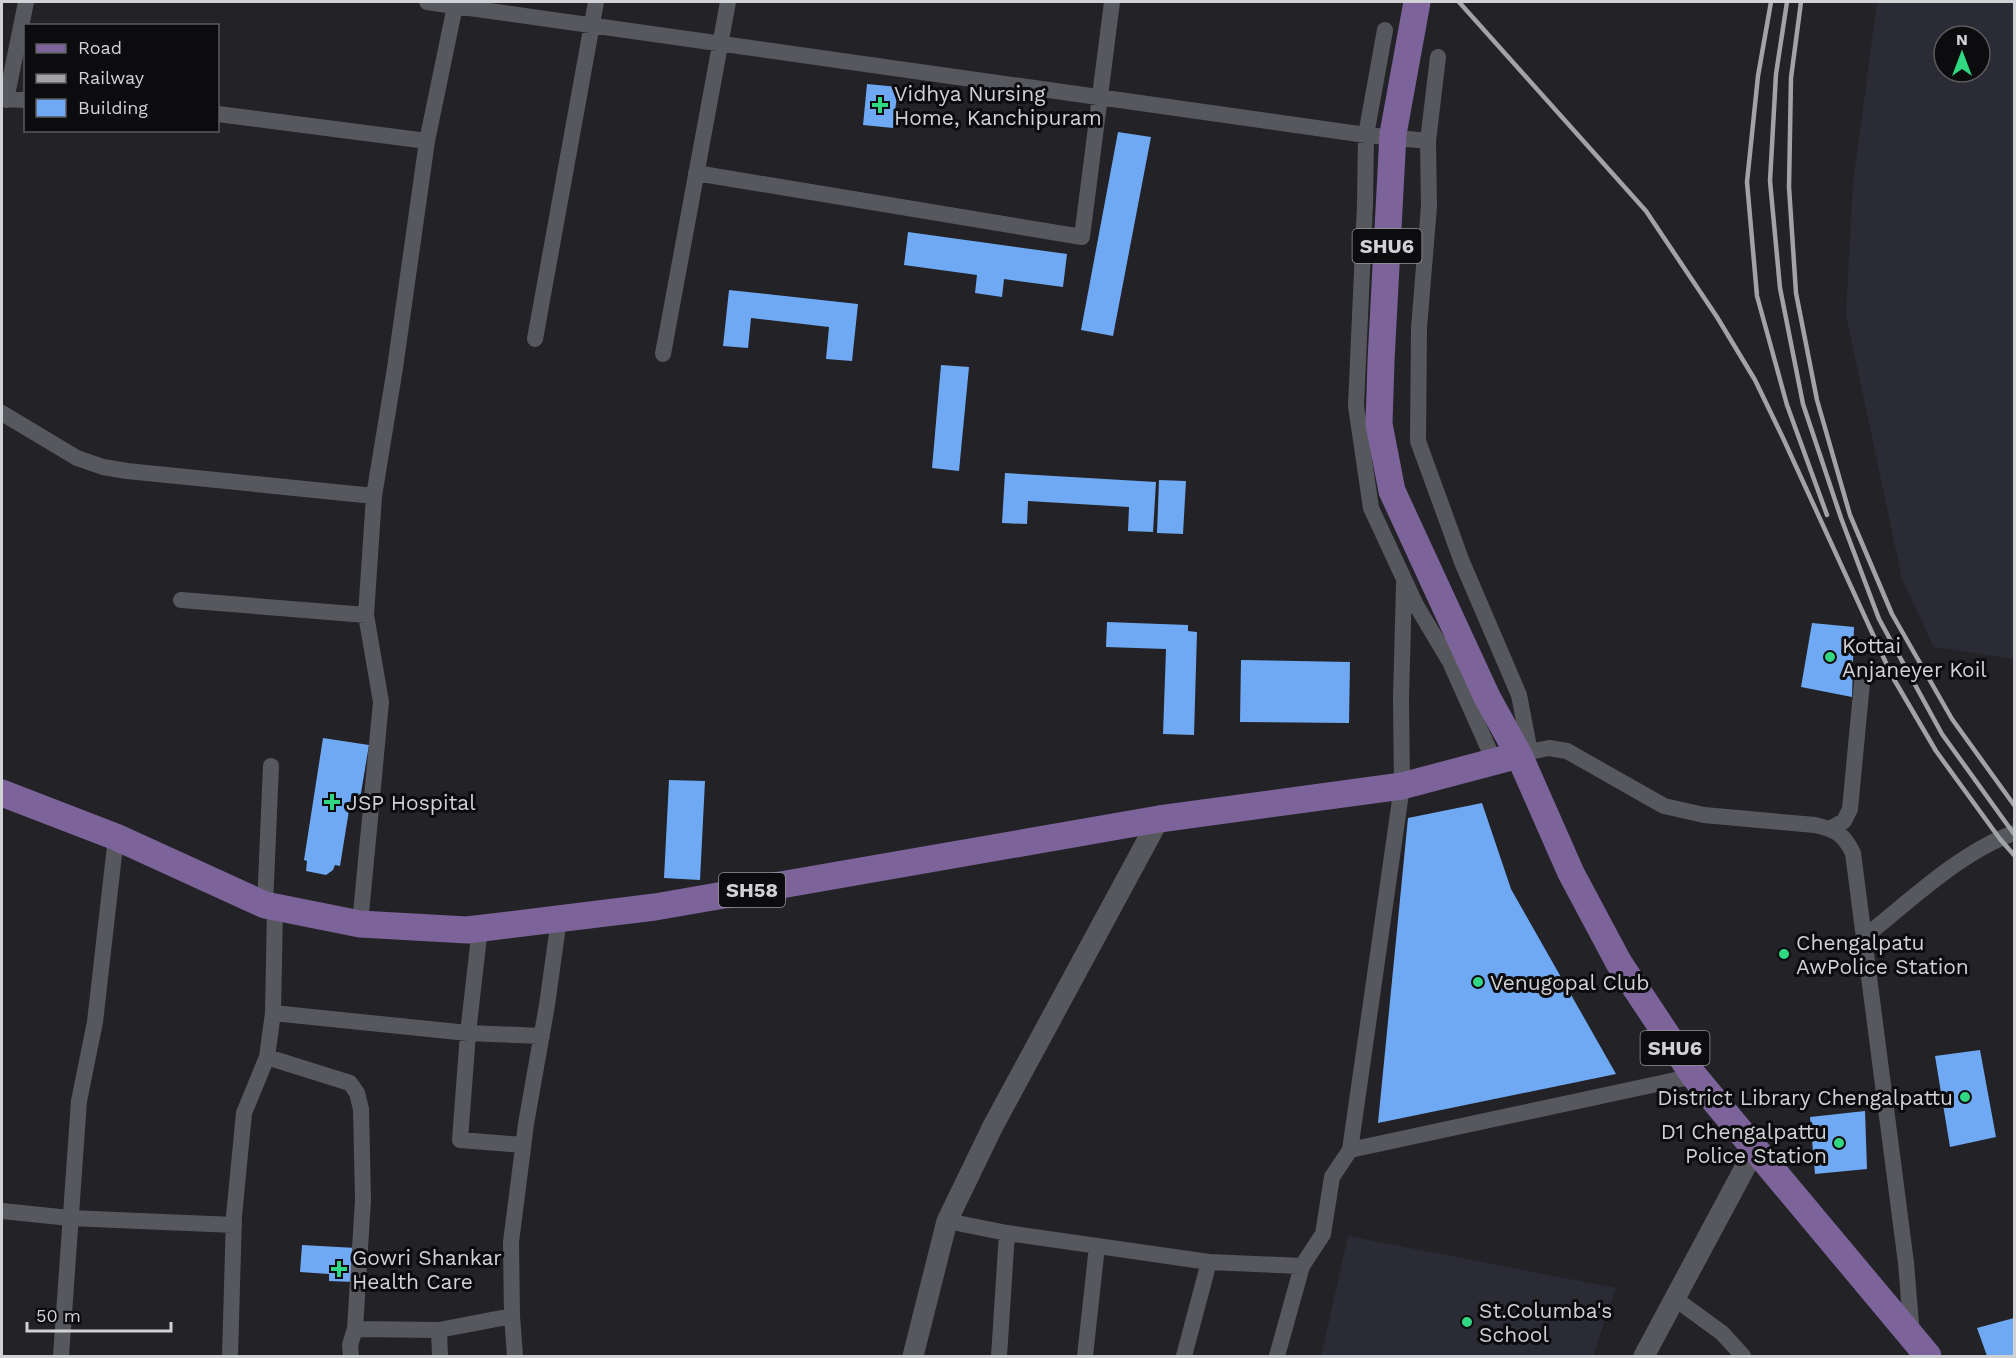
<svg xmlns="http://www.w3.org/2000/svg" width="2016" height="1358" font-family="'Work Sans',sans-serif">
<rect width="100%" height="100%" fill="#222227"/>
<path fill="#2a2b35" fill-rule="evenodd" d="M1877,2H2014V659L1934,647L1902,579L1846,315L1853,183ZM1944,36H1980V72H1944Z
M1348,1236L1616,1288L1593,1356H1321Z"/>
<path fill="#70a9f3" d="M867,84L898,87L893,128L863,125Z
M1118,132L1151,137L1113,336L1081,330Z
M908,232L1067,254L1063,287L1004,279L1002,297L975,293L977,275L904,265Z
M729,290L858,304L852,361L826,359L829,327L751,318L748,348L723,346Z
M941,365L969,367L959,471L932,468Z
M1005,473L1156,482L1153,532L1128,531L1129,507L1028,501L1027,524L1002,523Z
M1159,480L1186,481L1183,534L1157,533Z
M1107,622L1188,625V631L1197,632L1194,735L1163,734L1166,649L1106,647Z
M1812,623L1854,627L1852,697L1801,687Z
M1241,660L1350,662L1349,723L1240,722Z
M323,738L369,745L360,799L351,798L340,866L335,865L333,870L326,875L306,871L307,861L304,860Z
M669,780L705,781L700,880L664,878Z
M1482,803L1511,889L1616,1074L1378,1123L1408,818Z
M1980,1050L1996,1137L1950,1147L1935,1056Z
M1865,1111L1867,1169L1815,1174L1810,1117Z
M302,1245L356,1248L354,1282L329,1281V1274L300,1272Z
M2014,1318V1356H1987L1977,1328Z"/>
<g fill="none" stroke-linecap="round" stroke-linejoin="round">
<path stroke="#57585d" stroke-width="16" d="M427,2L455,6
M1385,30L1366,135L1365,204L1356,406L1371,508L1416,605L1450,662L1494,761
M2,99L26,100
M6,100L26,2
M218,114L427,141
M1428,141L1438,57
M696,173L1082,237L1112,2
M535,339L596,2
M663,354L728,2
M2,413L77,458L103,467L127,471L374,496
M181,600L366,615
M1519,754L1549,748L1567,751L1664,806L1704,815L1815,825C1836,830 1843,833 1853,853L1906,1263L1912,1336
M1830,829L1844,821L1850,809L1863,672
M265,905L271,766
M360,924L381,702L366,615L374,496L395,368L427,141L455,6L1366,135L1428,141L1429,206L1419,328L1418,441L1462,562L1519,695L1530,752
M480,928L468,1033L460,1140L523,1145
M1863,938C1909,902 1960,852 2014,833
M273,1013L468,1033L542,1036
M267,1057L350,1083L357,1093L361,1109L363,1200L355,1329L350,1345L351,1356
M1350,1150L1402,786L1401,699L1404,584
M2,1211L70,1218L234,1225
M947,1221L1007,1233L1209,1262L1302,1266L1323,1234L1332,1177L1350,1150L1694,1076
M1674,1298L1722,1333L1743,1356
M355,1329L439,1330L512,1316
M439,1330L440,1356
M61,1356L79,1101L95,1022L116,837
M230,1356L234,1216L244,1113L267,1057L273,1013L275,908
M515,1356L512,1316L511,1242L526,1124L547,1005L559,919
M999,1356L1007,1233
M1085,1356L1097,1246
M1184,1356L1209,1262
M1277,1356L1302,1266"/>
<path stroke="#57585d" stroke-width="21" d="M913,1356L947,1221L993,1126L1159,819
M1644,1356L1755,1149"/>
<path stroke="#7c6399" stroke-width="27" d="M1417,2L1393,134L1381,361L1379,424L1392,491L1487,697L1519,755L1571,873L1619,963L1694,1076L1928,1356
M2,793L116,837L265,905L360,924L467,930L655,907L1159,819L1402,786L1519,755"/>
<path stroke="#a2a3a6" stroke-width="4.5" d="M1459,2L1646,211L1717,317L1755,380L1783,438L1892,676L1936,751L2000,839L2014,855
M1771,2L1758,76L1747,182L1757,296L1787,405L1827,515
M1787,2L1776,74L1770,181L1780,288L1803,404L1841,518L1879,619L1942,734L2014,834
M1801,2L1791,78L1789,187L1796,293L1817,400L1850,515L1892,614L1952,719L2014,805"/>
</g>
<g fill="#30d883" stroke="#0c0c0e" stroke-width="2">
<path d="M877 96h6v6h6v6h-6v6h-6v-6h-6v-6h6z"/>
<circle cx="1830" cy="657" r="6"/>
<path d="M329 793h6v6h6v6h-6v6h-6v-6h-6v-6h6z"/>
<circle cx="1784" cy="954" r="6"/>
<circle cx="1478" cy="982" r="6"/>
<circle cx="1965" cy="1097" r="6"/>
<circle cx="1839" cy="1143" r="6"/>
<path d="M336 1260h6v6h6v6h-6v6h-6v-6h-6v-6h6z"/>
<circle cx="1467" cy="1322" r="6"/>
</g>
<g text-anchor="middle" dominant-baseline="central" stroke-width="6" stroke-linejoin="round" paint-order="stroke">
<g fill="#0c0c0e" stroke="#969799" stroke-width="1.5">
<rect x="1352.5" y="229" width="69" height="34" rx="4.5"/>
<rect x="719" y="873" width="66" height="34" rx="4.5"/>
<rect x="1640.5" y="1031" width="69" height="34" rx="4.5"/>
</g>
<g font-size="20" font-weight="bold" fill="#d1d2d5">
<text x="1387" y="246">SHU6</text>
<text x="752" y="890">SH58</text>
<text x="1675" y="1048">SHU6</text>
</g>
<g font-size="21" fill="#d1d2d5" stroke="#0c0c0e" text-anchor="start">
<text x="894" y="93">Vidhya Nursing<tspan x="894" dy="24">Home, Kanchipuram</tspan></text>
<text x="1842" y="645">Kottai<tspan x="1842" dy="24">Anjaneyer Koil</tspan></text>
<text x="346" y="802">JSP Hospital</text>
<text x="1796" y="942">Chengalpatu<tspan x="1796" dy="24">AwPolice Station</tspan></text>
<text x="1490" y="982">Venugopal Club</text>
<text x="1953" y="1097" text-anchor="end">District Library Chengalpattu</text>
<text x="1827" y="1131" text-anchor="end">D1 Chengalpattu<tspan x="1827" dy="24">Police Station</tspan></text>
<text x="352" y="1257">Gowri Shankar<tspan x="352" dy="24">Health Care</tspan></text>
<text x="1479" y="1310">St.Columba's<tspan x="1479" dy="24">School</tspan></text>
</g>
</g>
<rect width="2016" height="1358" fill="none" stroke="#d1d2d5" stroke-width="6"/>
<rect x="24" y="24" width="195" height="108" fill="#0c0c0e" stroke="#5b5b5e" stroke-width="1.5"/>
<rect x="36" y="44" width="30" height="9" fill="#7c6399" stroke="#5b5b5e" stroke-width="1.5"/>
<text x="78" y="54" font-size="18" fill="#d1d2d5">Road</text>
<rect x="36" y="74" width="30" height="9" fill="#a2a3a6" stroke="#5b5b5e" stroke-width="1.5"/>
<text x="78" y="84" font-size="18" fill="#d1d2d5">Railway</text>
<rect x="36" y="99" width="30" height="18" fill="#70a9f3" stroke="#5b5b5e" stroke-width="1.5"/>
<text x="78" y="114" font-size="18" fill="#d1d2d5">Building</text>
<g transform="translate(1962 54)"><circle r="28" fill="#0c0c0e" stroke="#5b5b5e" stroke-width="1.5"/>
<path d="M0-4.5L10 22L0 15L-10 22Z" fill="#30d883"/>
<text y="-9" font-size="16" font-weight="bold" text-anchor="middle" fill="#d1d2d5">N</text>
</g>
<path d="M27 1322v9h144v-9" fill="none" stroke="#d1d2d5" stroke-width="3"/>
<text x="36" y="1322" font-size="18" fill="#d1d2d5" stroke="#0c0c0e" stroke-width="4.5" paint-order="stroke">50 m</text>
</svg>
